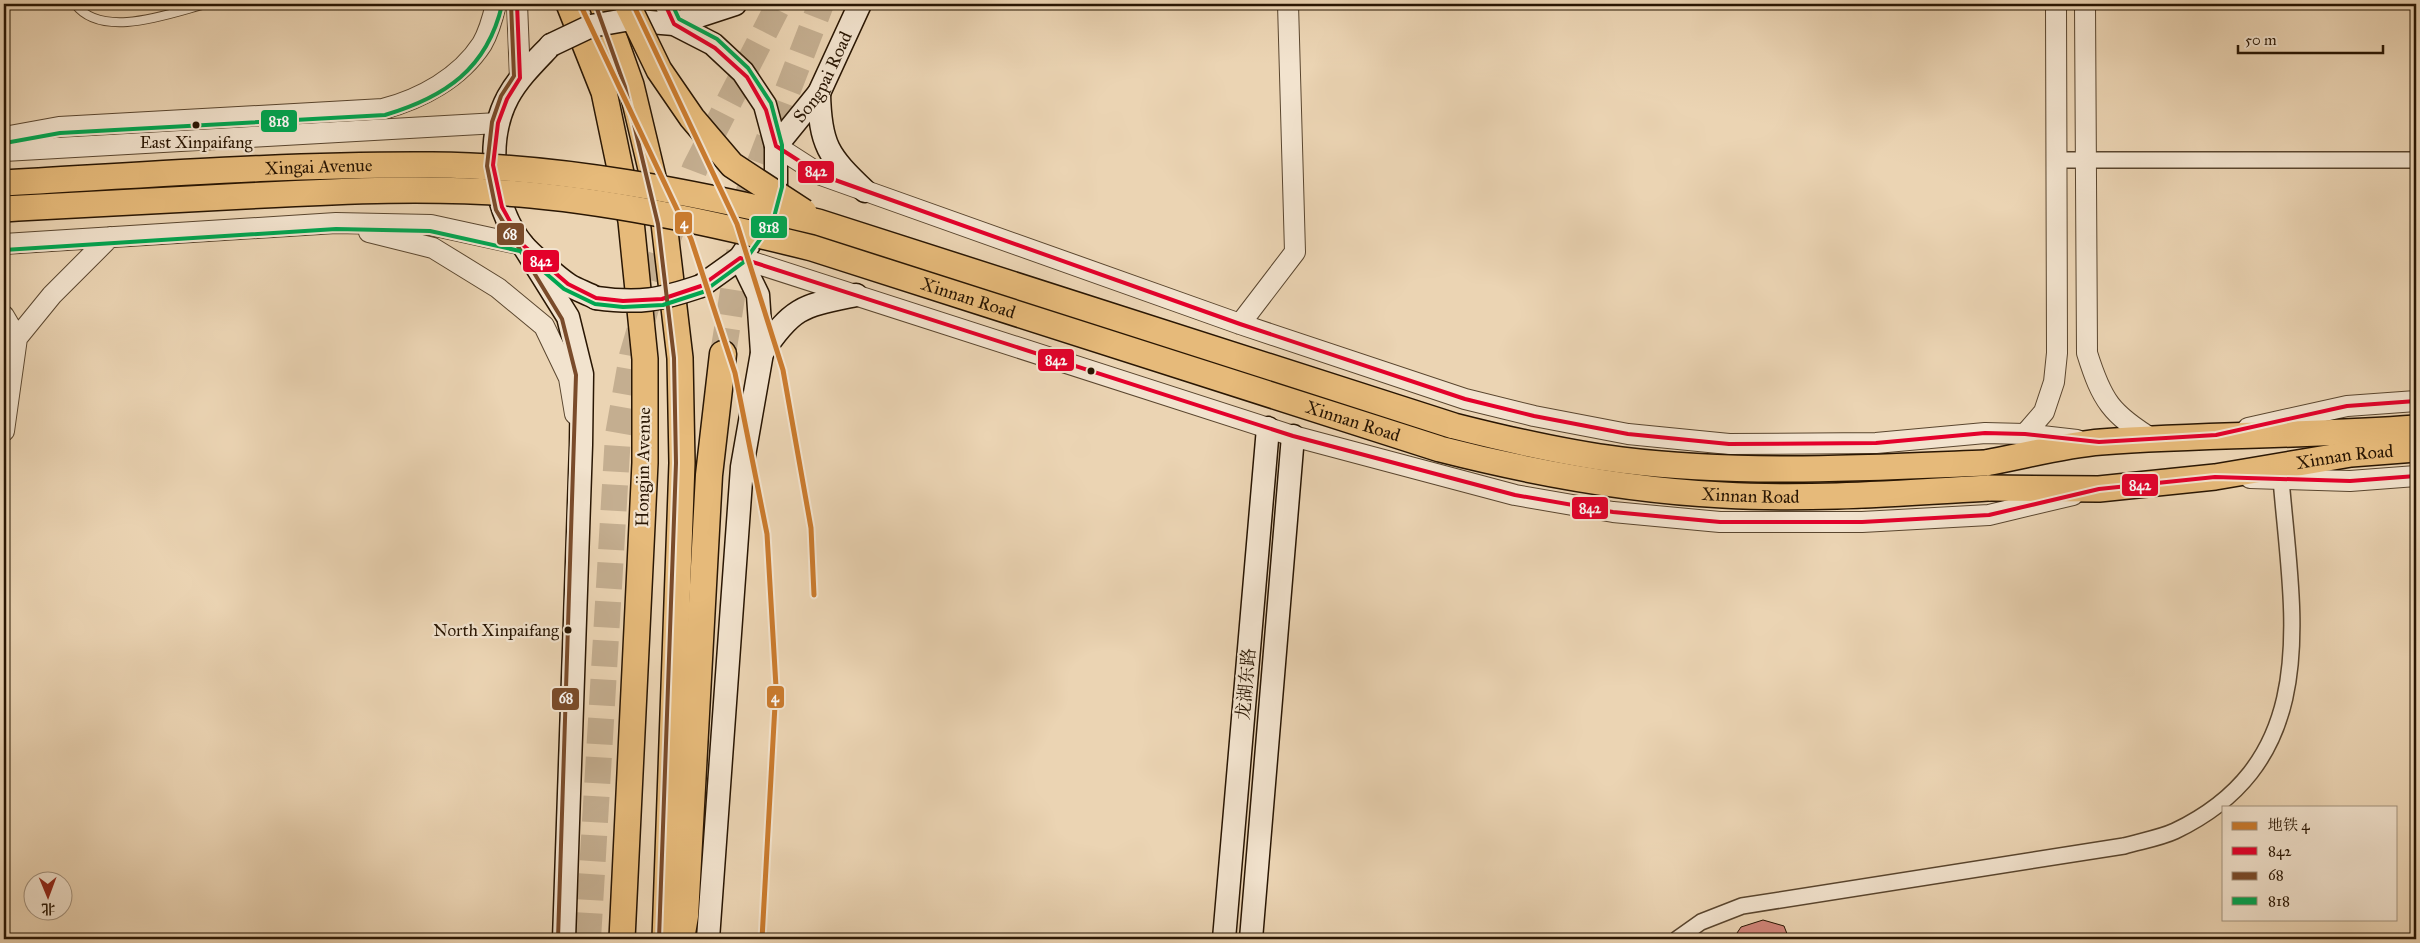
<svg xmlns="http://www.w3.org/2000/svg" width="2420" height="943" font-family="'IM FELL Great Primer','Noto Serif SC',serif">
<rect width="100%" height="100%" fill="#ebd4b3"/>
<filter id="stains"><feTurbulence type="fractalNoise" baseFrequency=".004" numOctaves="4"/><feColorMatrix values="0 0 0 0 .2 0 0 0 0 .09 0 0 0 0 .02 0 0 0 .5 -.17"/></filter>
<radialGradient id="worn" r=".72"><stop offset=".6" stop-color="#630" stop-opacity="0"/><stop offset="1" stop-color="#630" stop-opacity=".3"/></radialGradient>
<path fill="#d2867b" stroke="#291603" d="M1763,920L1784,926L1789,939H1733L1741,927Z"/>
<g fill="none" stroke-linecap="round" stroke-linejoin="round">
<path stroke="#c4ae90" stroke-width="26" stroke-dasharray="26 13" stroke-linecap="butt" d="M748,200L749,191L821,4
M723,354L741,241
M588,939L618,435L632,356L661,257L695,168L779,4"/>
<g stroke="#5a462f" stroke-width="10">
<path id="service" d="M75,4C102,40 171,13 206,4"/>
</g>
<g stroke="#5a462f" stroke-width="18">
<path id="minor" d="M2055,160H2416
M1677,939L1701,922L1742,906L2124,846C2141,841 2160,838 2175,831C2325,759 2292,614 2281,479"/>
</g>
<g stroke="#5a462f" stroke-width="22">
<path id="tertiary" d="M517,4L520,78
M665,4L674,24
M2085,4L2087,353C2102,401 2111,414 2154,440
M4,137L59,127L383,109C421,99 460,78 482,44C489,32 493,17 496,4
M776,146L821,175L1240,324L1465,399L1534,416L1628,434L1729,444L1876,443L1985,433L2025,434L2077,440
M4,151L498,123
M369,232L433,248L498,288L544,326L569,378L575,414
M4,244L336,223L431,225L523,245
M740,258L1293,436L1515,495L1613,512L1720,522H1862L1989,515L2073,495
M4,316L17,338
M1240,324L1295,252L1288,4
M17,338L52,295L110,237
M2248,428L2347,406L2416,401
M4,431L17,338
M2025,434L2044,412L2054,382L2057,353L2056,4
M2250,478L2350,481L2416,476"/>
</g>
<g stroke="#291603" stroke-width="25">
<g id="secondary">
<path d="M625,20L674,24L713,44L743,72L765,105L776,146V186L767,218L740,258L701,286"/>
<path d="M674,24L735,4"/>
<path d="M551,45C535,62 519,77 508,97C485,140 492,207 523,245C531,254 558,278 569,285C577,290 587,293 596,298"/>
<path d="M819,93C820,145 828,156 865,191"/>
<path id="s1" d="M776,146L819,93L860,4"/>
<path d="M523,245L568,317L582,374L581,445L564,939"/>
<path d="M762,353C793,306 803,306 856,295"/>
<path d="M708,939L742,467L762,353L758,295L740,258"/>
<path d="M1224,939L1268,428"/>
<path d="M1251,939L1293,436"/>
</g>
</g>
<g stroke="#291603" stroke-width="28">
<g id="primary">
<path d="M569,4L604,92L631,221L645,359V463L622,939"/>
<path d="M602,4L631,85L664,223L680,358L682,463L665,939"/>
<path d="M1985,463C2024,456 2063,445 2101,442C2206,434 2311,436 2416,428"/>
<path id="s2" d="M1988,488L2099,489L2215,477L2351,454L2416,449"/>
</g>
</g>
<g stroke="#291603" stroke-width="29">
<path id="trunk" d="M681,939L685,916L709,475L723,354"/>
</g>
<use href="#service" stroke="#f2e3ce" stroke-width="8"/>
<use href="#minor" stroke="#f2e3ce" stroke-width="15"/>
<use href="#tertiary" stroke="#f2e3ce" stroke-width="20"/>
<use href="#secondary" stroke="#f2e3ce" stroke-width="22"/>
<use href="#primary" stroke="#e6ba7a" stroke-width="25"/>
<use href="#trunk" stroke="#e6ba7a" stroke-width="26"/>
<g stroke="#291603" stroke-width="25" stroke-linecap="butt">
<path id="secondary-bridge" d="M551,45L591,26L625,20
M596,298C640,304 660,300 701,286"/>
</g>
<g stroke="#291603" stroke-width="28" stroke-linecap="butt">
<g id="primary-bridge">
<path d="M627,4L659,70L692,118L732,165L804,212"/>
<path id="s3" d="M4,183C146,175 289,164 432,165C562,166 692,192 818,222L1454,426C1509,440 1565,453 1621,460C1742,475 1864,468 1985,463"/>
<path id="s4" d="M4,209C84,204 164,200 245,196C340,191 436,186 531,195C626,204 719,225 812,248L1440,449C1534,473 1627,490 1723,495C1811,500 1900,493 1988,488"/>
</g>
</g>
<use href="#secondary-bridge" stroke="#f2e3ce" stroke-width="22"/>
<use href="#primary-bridge" stroke="#e6ba7a" stroke-width="25"/>
<g stroke="#f2e3ce" stroke-width="8">
<path id="bus-1" d="M517,4L520,78L507,99L498,123L493,165L502,207L523,245L568,284L596,298L623,301L662,299L701,286L740,258L1293,436L1515,495L1613,512L1720,522H1862L1989,515L2099,489L2215,477L2350,481L2416,476
M665,4L674,24L715,48L747,77L766,110L776,146L821,175L1240,324L1465,399L1534,416L1628,434L1729,444L1876,443L1985,433L2025,434L2099,442L2216,435L2347,406L2416,401"/>
</g>
<g stroke="#f2e3ce" stroke-width="8">
<path id="bus-2" d="M511,4L514,76L501,96L492,122L487,166L496,210L562,319L576,375L558,939
M596,6L625,87L658,224L674,358L676,463L659,939"/>
</g>
<g stroke="#f2e3ce" stroke-width="8">
<path id="bus-3" d="M5,143L60,133L385,115C445,97 487,69 502,5
M4,250L336,229L430,231L520,251L564,289L595,304L623,307L663,305L703,292L744,262L773,221L782,187V145L771,103L748,68L717,39L679,19L672,4"/>
</g>
<use href="#bus-1" stroke="#e4002b" stroke-width="4"/>
<use href="#bus-2" stroke="#7a4b2a" stroke-width="4"/>
<use href="#bus-3" stroke="#00a651" stroke-width="4"/>
<g stroke="#f2e3ce" stroke-width="9">
<path id="metro-1" d="M580,4L691,239L735,373L767,534L776,687L762,939
M633,4L737,224L783,370L811,528L814,595"/>
</g>
<use href="#metro-1" stroke="#ca7b2e" stroke-width="5"/>
</g>
<g fill="#291603" stroke="#f2e3ce" stroke-width="2">
<circle cx="196" cy="125" r="4.5"/>
<circle cx="1091" cy="371" r="4.5"/>
<circle cx="568" cy="630" r="4.5"/>
</g>
<g text-anchor="middle" dominant-baseline="central" stroke-width="4.5" stroke-linejoin="round" paint-order="stroke">
<g font-size="17" fill="#291603" stroke="#f2e3ce">
<text x="196" y="142">East Xinpaifang</text>
<text x="559" y="630" text-anchor="end">North Xinpaifang</text>
</g>
<g font-size="18" fill="#291603" stroke="#f2e3ce">
<text stroke="none"><textPath href="#s1" startOffset="84">Songpai Road</textPath></text>
<text stroke="none"><textPath href="#s3" startOffset="315">Xingai Avenue</textPath></text>
<text stroke="none"><textPath href="#s4" startOffset="978">Xinnan Road</textPath></text>
<text stroke="none"><textPath href="#s4" startOffset="1382">Xinnan Road</textPath></text>
<text stroke="none"><textPath href="#s2" startOffset="359">Xinnan Road</textPath></text>
<text transform="translate(643 467) rotate(-89)">Hongjin Avenue</text>
<text stroke="none"><textPath href="#s4" startOffset="1788">Xinnan Road</textPath></text>
<text transform="translate(1246 684) rotate(-85)">龙湖东路</text>
</g>
</g>
<g stroke="#f2e3ce" stroke-width="2">
<rect x="260" y="109" width="38" height="24" rx="5" fill="#00a651"/>
<rect x="797" y="160" width="38" height="24" rx="5" fill="#e4002b"/>
<rect x="674" y="211" width="19" height="24" rx="5" fill="#ca7b2e"/>
<rect x="750" y="215" width="38" height="24" rx="5" fill="#00a651"/>
<rect x="496" y="222" width="29" height="24" rx="5" fill="#7a4b2a"/>
<rect x="522" y="249" width="38" height="24" rx="5" fill="#e4002b"/>
<rect x="1037" y="348" width="38" height="24" rx="5" fill="#e4002b"/>
<rect x="2121" y="473" width="38" height="24" rx="5" fill="#e4002b"/>
<rect x="1571" y="496" width="38" height="24" rx="5" fill="#e4002b"/>
<rect x="766" y="685" width="19" height="24" rx="5" fill="#ca7b2e"/>
<rect x="551" y="687" width="29" height="24" rx="5" fill="#7a4b2a"/>
</g>
<g font-size="14" text-anchor="middle" font-weight="bold" fill="#fff">
<text x="279" y="126">818</text>
<text x="816" y="176">842</text>
<text x="684" y="228">4</text>
<text x="769" y="232">818</text>
<text x="510" y="239">68</text>
<text x="541" y="266">842</text>
<text x="1056" y="365">842</text>
<text x="2140" y="490">842</text>
<text x="1590" y="513">842</text>
<text x="775" y="702">4</text>
<text x="566" y="703">68</text>
</g>
<rect width="2420" height="943" fill="none" stroke="#ebd4b3" stroke-width="20"/>
<rect x="5" y="5" width="2410" height="933" fill="none" stroke="#291603" stroke-width="2.5"/>
<rect x="10" y="10" width="2400" height="923" fill="none" stroke="#291603"/>
<rect x="2222" y="806" width="175" height="115" fill="#f2e3ce" stroke="#a2917d"/>
<rect x="2232" y="822" width="25" height="8" fill="#ca7b2e" stroke="#a2917d"/>
<text x="2268" y="830" font-size="15" fill="#291603">地铁 4</text>
<rect x="2232" y="847" width="25" height="8" fill="#e4002b" stroke="#a2917d"/>
<text x="2268" y="856" font-size="15" fill="#291603">842</text>
<rect x="2232" y="872" width="25" height="8" fill="#7a4b2a" stroke="#a2917d"/>
<text x="2268" y="880" font-size="15" fill="#291603">68</text>
<rect x="2232" y="897" width="25" height="8" fill="#00a651" stroke="#a2917d"/>
<text x="2268" y="906" font-size="15" fill="#291603">818</text>
<g transform="translate(48 896) rotate(179)"><circle r="24" fill="#f2e3ce" stroke="#a2917d"/>
<path d="M0-4L9 19L0 12L-9 19Z" fill="#8f2418"/>
<text y="-8" font-size="14" font-weight="bold" text-anchor="middle" fill="#291603">北</text>
</g>
<path d="M2238 45v8h145v-8" fill="none" stroke="#291603" stroke-width="2.5"/>
<text x="2245" y="45" font-size="15" fill="#291603" stroke="#f2e3ce" stroke-width="4" paint-order="stroke">50 m</text>
<rect width="100%" height="100%" filter="url(#stains)"/>
<rect width="100%" height="100%" fill="url(#worn)"/>
</svg>
